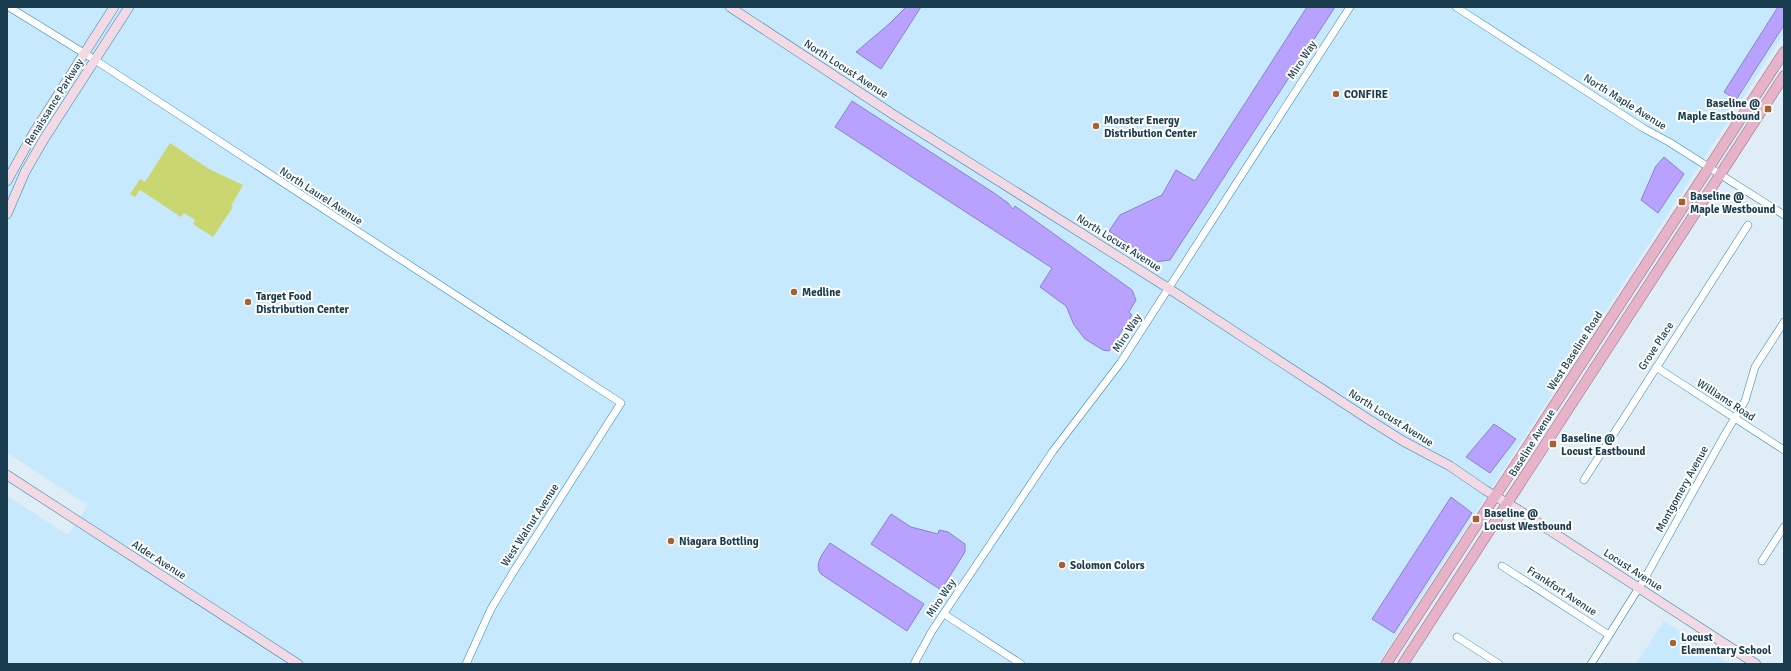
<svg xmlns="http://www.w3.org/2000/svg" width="1791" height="671" font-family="Signika,sans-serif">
<rect width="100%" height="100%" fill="#deedf6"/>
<path fill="#c7e9fd" d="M7,7H1784V34L1378,664H7V496L68,535L88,505L7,453Z
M1664,621L1729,664H1636Z"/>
<path fill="#cad771" d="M170,143L209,169L243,185L231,206L233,207L213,237L193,224L195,220L184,213L181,217L140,190L135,197L130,194L140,179L145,182Z"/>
<path fill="#b9a1ff" stroke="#8983ca" d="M906,7H921L881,69L856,52L889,24Z
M1307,7H1335L1170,260L1155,262L1109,231L1120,215L1162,195L1176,170L1195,181Z
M1778,7H1784V25L1736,100L1724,92Z
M852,101L994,193L1008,203L1013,209L1015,206L1132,290L1136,300L1129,312L1132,315L1109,351L1103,350L1085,339L1074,325L1066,306L1040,287L1052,268L835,127Z
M1664,157L1684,174L1658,213L1641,200L1656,166Z
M1494,424L1516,439L1490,473L1466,457Z
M1451,497L1472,513L1394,633L1372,619Z
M891,514L911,527L938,534L939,530L948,532L965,544V552L941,590L871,544Z
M830,543L924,604L907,631L821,574C813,564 824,552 830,543Z"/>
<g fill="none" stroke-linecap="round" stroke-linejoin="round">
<g stroke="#3185b0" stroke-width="8">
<path id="street" d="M9,7L95,60L621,403L512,574L491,609L466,664
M1456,7L1643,128L1669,142L1784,215
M1656,367L1784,450
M1584,480L1748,225
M1762,561L1784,527
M1502,566L1609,635
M944,614L1021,664
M1457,637L1499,664
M914,664L932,631L1053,451L1121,362L1350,7
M1591,664L1645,578L1724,436L1745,401L1755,367L1784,322"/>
</g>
<g stroke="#3185b0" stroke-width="10">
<path id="secondary" d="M730,7L894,115L1168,288L1368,419L1403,441L1450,466L1485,490L1517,509L1756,664
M7,181L33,134L114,7
M7,214L25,172L44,139L129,7
M7,475L298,664"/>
</g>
<g stroke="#946985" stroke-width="11">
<path id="primary" d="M1386,664L1784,52
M1403,664L1784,76"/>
</g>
<use href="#street" stroke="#fff" stroke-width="7"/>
<use href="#secondary" stroke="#f3d9e3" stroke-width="9"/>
<use href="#primary" stroke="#e6b3c8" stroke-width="10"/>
</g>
<g fill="#a56230" stroke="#fff" stroke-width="1.5">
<circle cx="1336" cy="94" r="4"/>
<rect x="1764" y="105" width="8" height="8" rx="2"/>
<circle cx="1096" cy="126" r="4"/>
<rect x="1678" y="198" width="8" height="8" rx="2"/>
<circle cx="794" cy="292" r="4"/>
<circle cx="248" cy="302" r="4"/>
<rect x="1549" y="440" width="8" height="8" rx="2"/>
<rect x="1472" y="515" width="8" height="8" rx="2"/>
<circle cx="671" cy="541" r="4"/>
<circle cx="1062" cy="565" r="4"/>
<circle cx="1673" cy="643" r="4"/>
</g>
<g text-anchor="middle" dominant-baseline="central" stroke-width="4" stroke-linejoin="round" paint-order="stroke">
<g font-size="11" fill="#193c4e" stroke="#fff">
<text transform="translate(1302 60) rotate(-57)">Miro Way</text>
<text transform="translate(846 69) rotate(33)">North Locust Avenue</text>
<text transform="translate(54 102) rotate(-58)">Renaissance Parkway</text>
<text transform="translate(1625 102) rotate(32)">North Maple Avenue</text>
<text transform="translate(321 196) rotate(33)">North Laurel Avenue</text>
<text transform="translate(1119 243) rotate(32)">North Locust Avenue</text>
<text transform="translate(1127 333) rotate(-57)">Miro Way</text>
<text transform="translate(1656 346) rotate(-57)">Grove Place</text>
<text transform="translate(1575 351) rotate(-57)">West Baseline Road</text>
<text transform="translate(1726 400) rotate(33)">Williams Road</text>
<text transform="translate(1391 418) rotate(32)">North Locust Avenue</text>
<text transform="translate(1532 443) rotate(-58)">Baseline Avenue</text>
<text transform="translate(1682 489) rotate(-61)">Montgomery Avenue</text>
<text transform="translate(530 525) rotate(-57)">West Walnut Avenue</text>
<text transform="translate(159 560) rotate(33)">Alder Avenue</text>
<text transform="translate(1633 570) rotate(33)">Locust Avenue</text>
<text transform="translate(1562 591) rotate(33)">Frankfort Avenue</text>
<text transform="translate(941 598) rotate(-56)">Miro Way</text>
</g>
<g font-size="11" font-weight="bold" fill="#193c4e" stroke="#fff" text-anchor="start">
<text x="1344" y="94">CONFIRE</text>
<text x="1760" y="103" text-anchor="end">Baseline @<tspan x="1760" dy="13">Maple Eastbound</tspan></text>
<text x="1104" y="120">Monster Energy<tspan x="1104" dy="13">Distribution Center</tspan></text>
<text x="1690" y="196">Baseline @<tspan x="1690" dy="13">Maple Westbound</tspan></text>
<text x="802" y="292">Medline</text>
<text x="256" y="296">Target Food<tspan x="256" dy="13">Distribution Center</tspan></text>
<text x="1561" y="438">Baseline @<tspan x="1561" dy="13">Locust Eastbound</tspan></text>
<text x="1484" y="513">Baseline @<tspan x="1484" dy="13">Locust Westbound</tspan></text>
<text x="679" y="541">Niagara Bottling</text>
<text x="1070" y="565">Solomon Colors</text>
<text x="1681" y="637">Locust<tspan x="1681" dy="13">Elementary School</tspan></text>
</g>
</g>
<rect width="1791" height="671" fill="none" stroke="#193c4e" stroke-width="16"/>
</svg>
